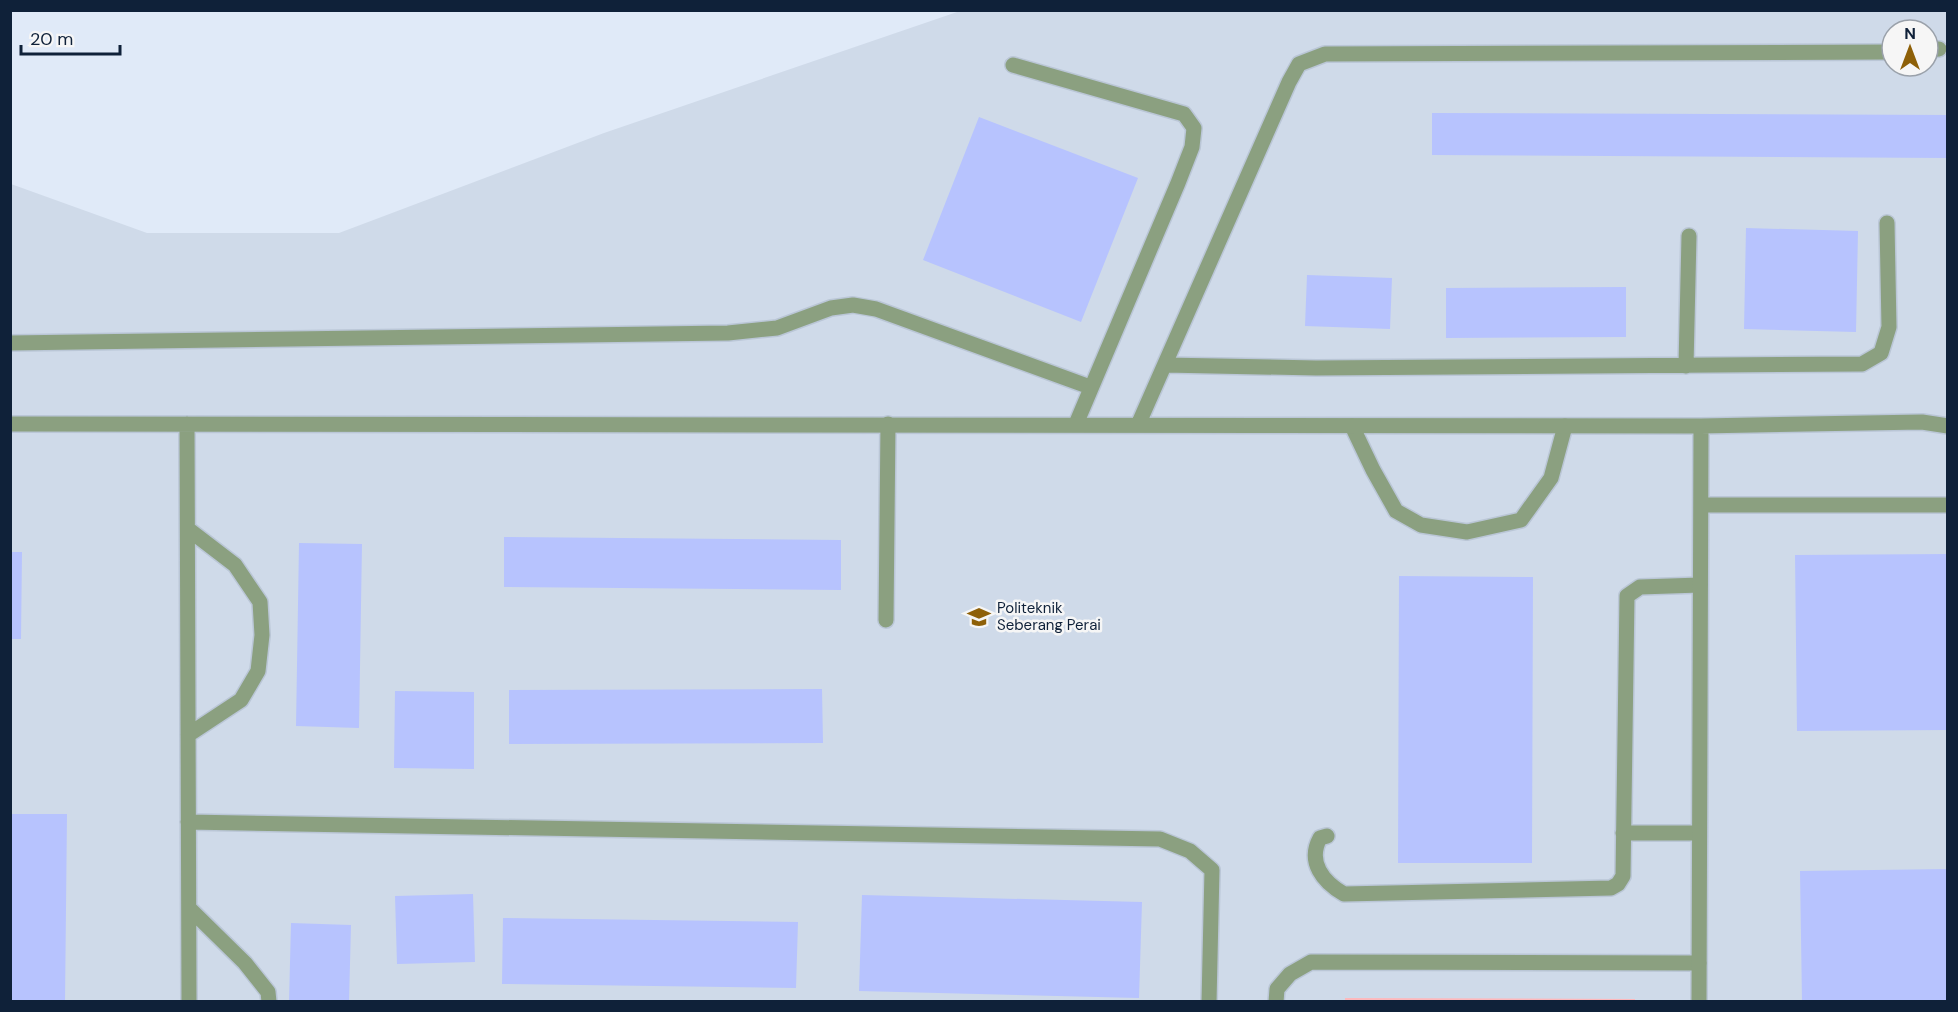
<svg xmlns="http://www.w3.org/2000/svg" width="1958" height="1012" font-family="'DM Sans',sans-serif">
<rect width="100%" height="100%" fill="#e0eaf8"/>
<path fill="#cfdae9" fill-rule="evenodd" d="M960,11H1947V1001L11,1002V184L147,233H339L604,133ZM1892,30H1928V66H1892Z"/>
<path fill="#fdb8bc" d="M1345,998L1635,999V1001L1345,1002Z"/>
<path fill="#b7c3fe" d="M1432,113L1948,115V158L1432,155Z
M979,117L1138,178L1081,322L923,260Z
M1746,228L1858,231L1856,332L1744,329Z
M1307,275L1392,278L1390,329L1305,326Z
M1626,287V337L1446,338V288Z
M504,537L841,540V590L504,587Z
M299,543L362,544L359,728L296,726Z
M10,552H22L21,639H10Z
M1948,554V730L1797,731L1795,555Z
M1399,576L1533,577L1532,863H1398Z
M822,689L823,743L509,744V690Z
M395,691L474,692V769L394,768Z
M10,814H67L65,1002H10Z
M1948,869V1002H1802L1800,871Z
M473,894L475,962L397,964L395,896Z
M862,895L1142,902L1139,998L859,991Z
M503,918L798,922L796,988L502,984Z
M291,923L351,925L349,1002H289Z"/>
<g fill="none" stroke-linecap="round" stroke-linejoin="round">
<g stroke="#bac6d6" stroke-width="18">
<path id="service" d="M1013,65L1184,114L1194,128L1192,147L1178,183L1076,424
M10,343L728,333L777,328L831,308L853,305L876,309L1090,387
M1352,426L1373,470L1396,511L1421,525L1467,532L1521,520L1551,478L1565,426
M886,620L888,424
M1623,833H1699
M1327,836L1320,838C1307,862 1323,882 1344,894L1611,888L1618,884L1623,876L1627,596L1640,587L1700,585
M1276,1002L1277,989L1290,974L1311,962L1699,963"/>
</g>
<g stroke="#bac6d6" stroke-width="18">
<path id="minor" d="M1928,50L1939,49
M1165,365L1316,368L1862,364L1881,353L1889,327L1887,223
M1686,366L1689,236
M10,424L1701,426L1922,422L1948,426
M187,424L189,1002
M1138,425L1289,82L1299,64L1325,54L1892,52
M1701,505H1948
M188,529L235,565L260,602L262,635L258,671L241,700L188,735
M188,822L1160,839L1190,851L1212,870L1209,1002
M189,908L245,963L268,992L269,1002
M1699,1002L1701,426"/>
</g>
<use href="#service" stroke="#8ba080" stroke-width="15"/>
<use href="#minor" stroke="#8ba080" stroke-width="15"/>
</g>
<defs>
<g id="university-bare" transform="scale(1.8)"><path d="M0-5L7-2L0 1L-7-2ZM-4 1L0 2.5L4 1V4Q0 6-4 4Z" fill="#8e6008" stroke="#f6f6f6" stroke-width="2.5" paint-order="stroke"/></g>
</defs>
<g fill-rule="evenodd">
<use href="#university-bare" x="979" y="617"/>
</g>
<g text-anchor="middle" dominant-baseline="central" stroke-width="5" stroke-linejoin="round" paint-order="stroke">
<g font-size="15" fill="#0f2139" stroke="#f6f6f6" text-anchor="start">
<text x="997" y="608">Politeknik<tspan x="997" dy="17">Seberang Perai</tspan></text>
</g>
</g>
<rect width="1958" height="1012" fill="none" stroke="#0f2139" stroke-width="24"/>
<g transform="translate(1910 48)"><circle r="28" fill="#f6f6f6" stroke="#9aa1aa" stroke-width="1.5"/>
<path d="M0-4.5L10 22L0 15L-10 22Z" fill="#8e6008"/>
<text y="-9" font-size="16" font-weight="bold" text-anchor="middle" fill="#0f2139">N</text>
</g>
<path d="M21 45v9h99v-9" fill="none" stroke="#0f2139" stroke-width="3"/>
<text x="30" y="45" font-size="18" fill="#0f2139" stroke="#f6f6f6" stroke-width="4.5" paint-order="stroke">20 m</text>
</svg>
